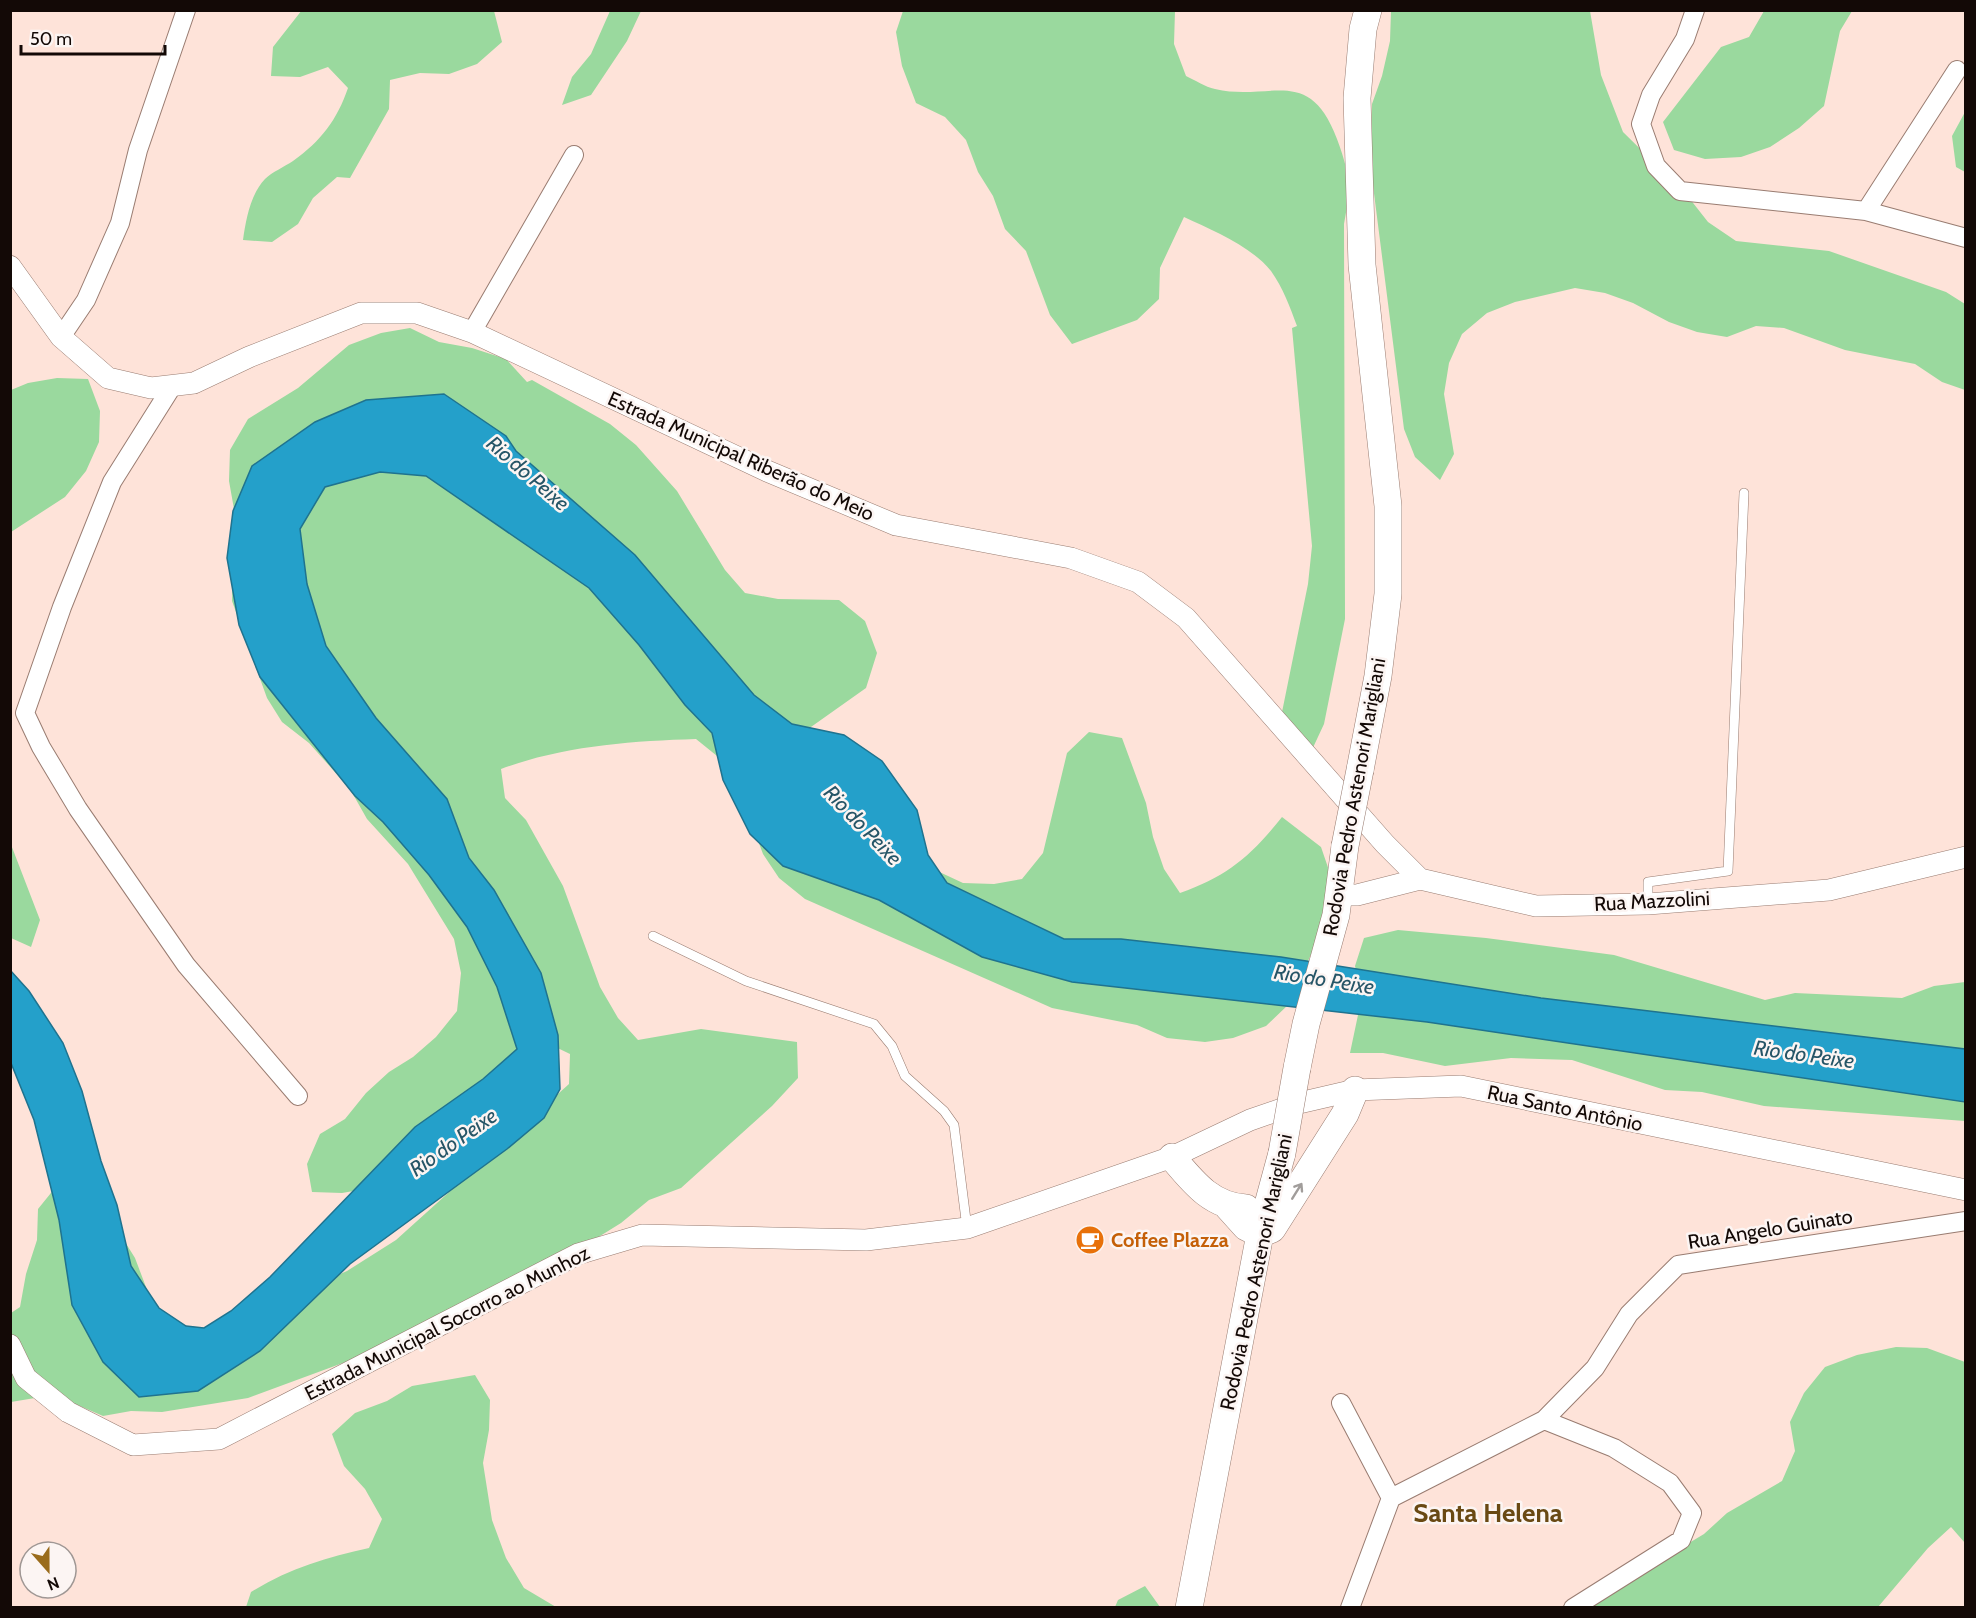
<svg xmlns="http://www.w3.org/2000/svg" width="1976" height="1618" font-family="Cabin,sans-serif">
<rect width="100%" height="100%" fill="#fee3d9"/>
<path fill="#9ad99e" d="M302,10L494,11L502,42L477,64L449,74L420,73L390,80L389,109L350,178L337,177L313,198L298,224L272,242L243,240C246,220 250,195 265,179C272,172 284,167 293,161C321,141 337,120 348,88L328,67L300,77L271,76L273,47Z
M610,11H641L627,41L591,95L562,105L572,77L591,54Z
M903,11H1175L1174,44L1186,76C1195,80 1205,87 1215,89C1270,102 1309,64 1337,139C1350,174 1351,188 1344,224L1345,619L1324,724L1310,754L1280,722L1308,584L1312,546L1292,328L1297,326C1290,307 1283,288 1271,271C1251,246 1212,230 1184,217L1160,268L1159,299L1137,320L1072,344L1050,315L1026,251L1005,229L993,196L978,172L966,140L945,117L916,103L902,66L896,32Z
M1391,11H1590L1601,75L1623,132L1686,194L1708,222L1736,241L1829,251L1946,292L1965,304V390L1942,382L1915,364L1845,350L1784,328L1756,326L1727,337L1697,332L1669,322L1633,303L1605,293L1575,288L1515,302L1487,313L1462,334L1449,363L1444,394L1454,454L1440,480L1415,457L1404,429L1370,162L1372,104L1382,76L1390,41Z
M1764,11H1852L1840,31L1824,106L1799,128L1770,147L1741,157L1705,159L1674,150L1663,122L1721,47L1749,37Z
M1965,112V172L1956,167L1952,136Z
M410,328L439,342L472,348L506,359L527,382L532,380L610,424L636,445L677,491L725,570L745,593L778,599L839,600L865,621L877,653L866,688L794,739L933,869L963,883L994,884L1022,879L1043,853L1067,753L1089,732L1122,738L1146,803L1153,837L1164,869L1180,893C1227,876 1250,857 1282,817L1321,847L1334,885L1328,917L1288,1005L1266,1026L1233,1038L1205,1042L1167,1038L1137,1025L1052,1008L805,899L779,878L763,854L737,784L722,760L696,739C630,741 563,746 501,769L505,798L526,820L563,886L600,987L618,1018L638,1040L701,1029L797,1042L798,1078L772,1106L681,1188L649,1200L621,1223L473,1315L248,1398L162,1412L131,1411L103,1416L73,1403L41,1397L11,1402V1313L20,1307L26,1274L37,1240L38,1209L59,1183L89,1184L135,1258L149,1295L180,1345L347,1271L396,1240L569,1084L570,1054L541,1040L371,1188L342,1193L312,1192L307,1164L320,1134L345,1119L366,1093L389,1072L413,1057L436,1037L457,1011L461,973L454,939L408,864L367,819L350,789L309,743L282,722L267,698L232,601L234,509L229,481L230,450L248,419L298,388L349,345L381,333Z
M57,378L88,379L100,411L99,442L86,471L65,497L11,532V390L28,383Z
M10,842L40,920L31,947L11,938Z
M1398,930L1486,938L1614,955L1765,1000L1795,993L1902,998L1934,986L1965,982V1121L1764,1106L1702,1092L1665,1090L1572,1060L1511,1058L1445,1066L1383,1053H1350L1362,996L1355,966L1364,938Z
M1896,1347L1927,1348L1965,1362V1543L1951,1527L1928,1548L1878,1607L1576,1608L1679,1549L1704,1534L1727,1513L1782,1481L1795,1451L1790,1422L1804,1393L1825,1367L1857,1355Z
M475,1375L490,1400L489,1430L483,1463L492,1520L506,1558L524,1588L556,1607H246L251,1592C288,1569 327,1557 369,1548L382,1519L365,1489L344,1466L332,1434L355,1413L387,1401L412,1386Z
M1145,1586L1160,1607H1115L1118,1600Z"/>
<path fill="#24a0ca" stroke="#1f738f" stroke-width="1.5" d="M444,394L506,436L516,451L635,555L754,695L792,724L844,735L882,761L917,810L928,855L947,883L1064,939H1121L1281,957L1541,998L1965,1049V1102L1427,1022L1072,982L982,957L879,900L783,866L750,834L723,780L712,733L685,705L639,645L589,588L426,476L380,472L325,487L300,529L307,584L326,646L376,718L447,799L469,858L494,890L541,973L558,1035L560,1089L544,1118L507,1149L350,1264L260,1351L198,1391L139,1397L103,1362L72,1305L59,1220L34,1120L11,1063L10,970L29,991L63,1043L82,1091L101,1161L117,1205L131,1266L159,1308L186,1326L204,1328L231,1311L270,1277L415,1127L483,1079L517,1049L497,987L467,927L429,875L383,822L355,796L260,677L239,625L227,558L233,511L252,466L315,422L366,400Z"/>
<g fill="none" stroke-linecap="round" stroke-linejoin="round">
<g stroke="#997c71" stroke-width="10">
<path id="service" d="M1648,903V882L1728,871L1744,493
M653,936L746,981L874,1024L892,1046L905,1076L944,1111L954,1125L967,1228"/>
</g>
<g stroke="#997c71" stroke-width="20">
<path id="minor" d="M1695,10L1685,39L1651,95L1641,124L1656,166L1680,191L1866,211L1966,238
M1866,211L1957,70
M472,332L574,155
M61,337L86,300L120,223L138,150L186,10
M173,385L112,482L62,607L25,713L41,747L78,809L186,965L298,1096
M1341,1403L1391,1498
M1544,1420L1614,1448L1670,1483L1692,1513L1681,1540L1573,1608
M1350,1608L1391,1498L1544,1420L1595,1368L1629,1314L1678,1265L1966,1221"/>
</g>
<g stroke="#997c71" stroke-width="22">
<path id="tertiary" d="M10,266L61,337L108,378L151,388L194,383L249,357L361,313H417L472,332L767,471L896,525L1071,558L1138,582L1186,618L1385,844L1420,879
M1340,895H1357L1420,879L1536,906L1648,904L1829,890L1966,857
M10,1345L26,1378L68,1412L133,1445L219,1439L578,1254L642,1235L866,1240L967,1228L1172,1157L1250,1120L1299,1103L1355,1090L1461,1086L1966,1190"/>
</g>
<g stroke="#997c71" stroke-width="28">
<path id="primary" d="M1360,770L1378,676L1388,594V506L1362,265L1357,98L1363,29L1368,10
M1297,1068L1306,1024L1336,915L1345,846
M1172,1157C1193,1182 1211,1206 1246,1208
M1228,1207L1246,1227L1260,1234L1272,1229L1345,1114L1355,1090
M1189,1608L1260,1234L1282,1153"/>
</g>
<use href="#service" stroke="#fff" stroke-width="9"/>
<use href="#minor" stroke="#fff" stroke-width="18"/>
<use href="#tertiary" stroke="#fff" stroke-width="21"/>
<use href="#primary" stroke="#fff" stroke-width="27"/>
<g stroke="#997c71" stroke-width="28" stroke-linecap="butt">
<path id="primary-bridge" d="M1345,846L1360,770
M1282,1153L1297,1068"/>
</g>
<use href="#primary-bridge" stroke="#fff" stroke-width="27"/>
</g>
<defs><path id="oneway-shaft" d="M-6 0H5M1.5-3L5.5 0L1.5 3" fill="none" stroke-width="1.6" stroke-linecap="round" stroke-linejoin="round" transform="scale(1.5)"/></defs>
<use stroke="#a19d9b" href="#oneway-shaft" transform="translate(1297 1191) rotate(-58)"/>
<defs>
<g id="cafe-disc" transform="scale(1.5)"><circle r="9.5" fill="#e8710a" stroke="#fcf5f3"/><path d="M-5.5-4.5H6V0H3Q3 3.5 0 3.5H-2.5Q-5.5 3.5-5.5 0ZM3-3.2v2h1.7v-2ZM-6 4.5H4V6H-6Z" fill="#fff"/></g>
</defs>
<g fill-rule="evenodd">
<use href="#cafe-disc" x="1090" y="1240"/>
</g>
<g text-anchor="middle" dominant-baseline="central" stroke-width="5" stroke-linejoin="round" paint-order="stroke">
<g font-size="20" fill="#130906" stroke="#fcf5f3">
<text transform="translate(741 456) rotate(24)">Estrada Municipal Riberão do Meio</text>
<text transform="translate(1354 797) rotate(-80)">Rodovia Pedro Astenori Marigliani</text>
<text transform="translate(1652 901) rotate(-3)">Rua Mazzolini</text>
<text transform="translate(1565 1108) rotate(12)">Rua Santo Antônio</text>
<text transform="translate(1770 1229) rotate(-9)">Rua Angelo Guinato</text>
<text transform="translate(1256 1272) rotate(-78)">Rodovia Pedro Astenori Marigliani</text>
<text transform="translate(447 1323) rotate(-27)">Estrada Municipal Socorro ao Munhoz</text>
</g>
<g font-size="20" font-weight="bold" fill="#c56008" stroke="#fcf5f3" text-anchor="start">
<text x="1111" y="1240">Coffee Plazza</text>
</g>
<g font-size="21" font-style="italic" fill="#265567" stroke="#fcf5f3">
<text transform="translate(528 473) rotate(41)">Rio do Peixe</text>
<text transform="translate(863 825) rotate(46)">Rio do Peixe</text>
<text transform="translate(1324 979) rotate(9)">Rio do Peixe</text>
<text transform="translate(1804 1054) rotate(8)">Rio do Peixe</text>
<text transform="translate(453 1142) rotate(-35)">Rio do Peixe</text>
</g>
<g font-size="26" font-weight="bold" fill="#694913" stroke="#fcf5f3">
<text x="1488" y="1513">Santa Helena</text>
</g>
</g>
<rect width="1976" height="1618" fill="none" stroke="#130906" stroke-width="24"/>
<g transform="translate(48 1570) rotate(159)"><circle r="28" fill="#fcf5f3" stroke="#9f9794" stroke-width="1.5"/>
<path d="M0-4.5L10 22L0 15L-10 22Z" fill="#9a6c1c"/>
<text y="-9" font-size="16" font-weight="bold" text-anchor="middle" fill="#130906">N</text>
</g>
<path d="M21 45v9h144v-9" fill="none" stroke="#130906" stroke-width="3"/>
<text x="30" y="45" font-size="18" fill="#130906" stroke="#fcf5f3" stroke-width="4.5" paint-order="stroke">50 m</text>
</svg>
